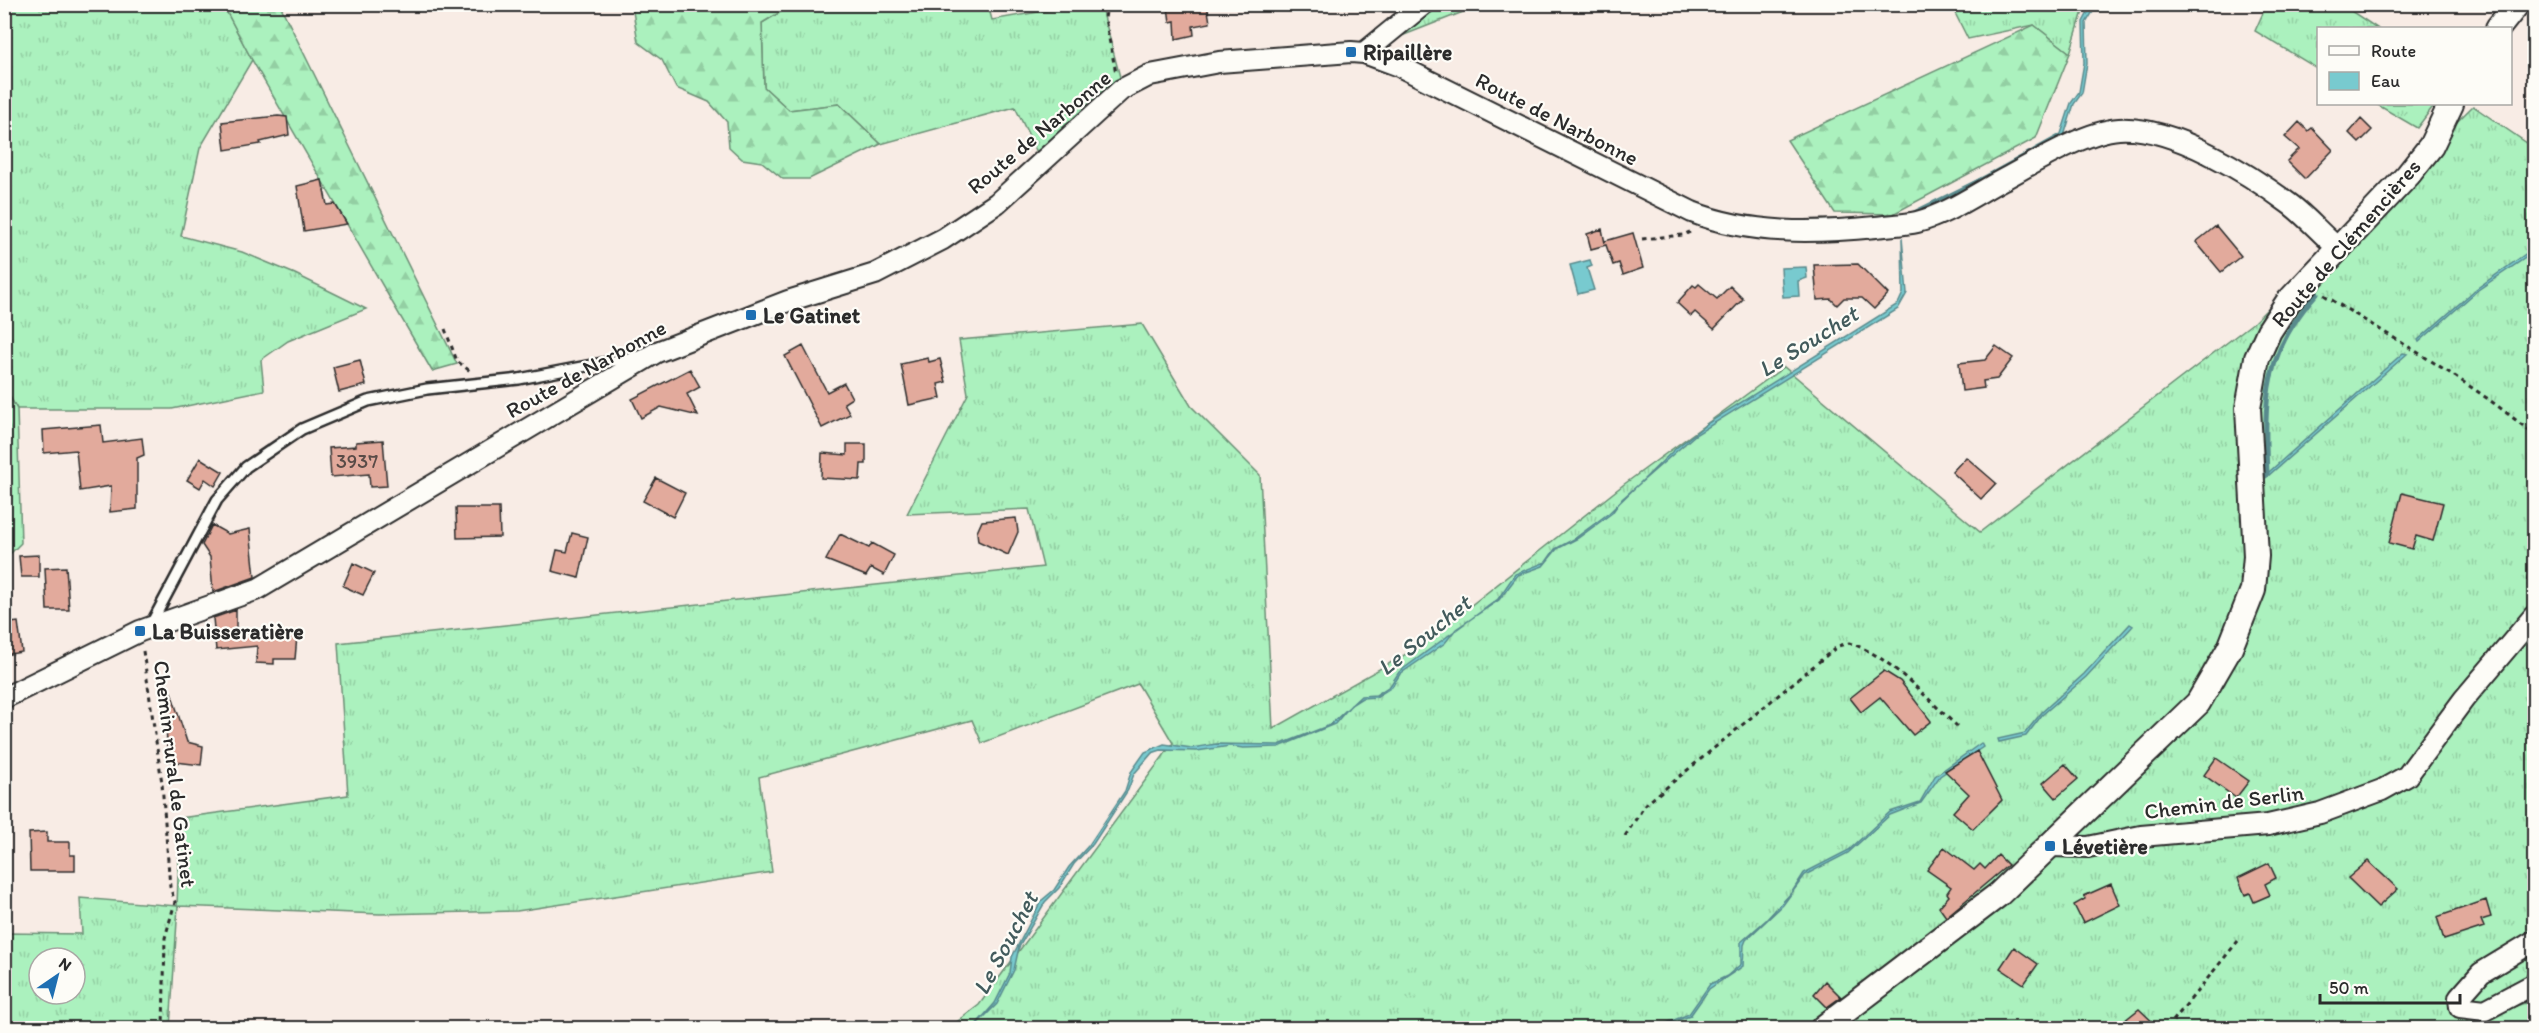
<svg xmlns="http://www.w3.org/2000/svg" width="2539" height="1033" font-family="Itim,sans-serif">
<defs>
<pattern id="grass-tufts" width="24" height="20" patternUnits="userSpaceOnUse" patternTransform="scale(1.5)"><rect width="24" height="20" fill="#abf1be"/><path d="M3 7l-1-3M5 7V3M7 7l1-3M15 17l-1-3M17 17v-4M19 17l1-3" fill="none" stroke="#93cfa3"/></pattern>
<pattern id="forest-firs" width="22" height="20" patternUnits="userSpaceOnUse" patternTransform="scale(1.5)"><rect width="22" height="20" fill="#abf1be"/><path d="M5 1l3.5 6h-7zM16 11l3.5 6h-7z" fill="#93cfa3"/></pattern>
</defs>
<rect width="100%" height="100%" fill="#f8ece5"/>
<filter id="ink" filterUnits="userSpaceOnUse"><feTurbulence type="fractalNoise" baseFrequency=".0167" numOctaves="2"/><feDisplacementMap in="SourceGraphic" scale="12" xChannelSelector="R" yChannelSelector="G"/><feConvolveMatrix kernelMatrix="1 2 1 2 8 2 1 2 1" color-interpolation-filters="sRGB"/></filter>
<g filter="url(#ink)">
<path fill="url(#grass-tufts)" stroke="#6b8e74" stroke-width="1.5" fill-rule="evenodd" d="M2267,4L2342,5L2377,28H2318V69L2255,31Z
M5,5H223L252,60L200,148L181,236L242,252L295,274L366,309L288,341L261,360L264,390L172,409H17L5,389Z
M792,5H988L992,20L1079,5H1101L1125,96L1046,171L1015,107L881,144L839,104L789,110L764,87L762,23Z
M1416,5H1481L1376,46Z
M1951,5H2085L2070,53L2034,25L1968,39Z
M2376,104H2435L2417,128Z
M2473,106L2534,148V1000L2449,1028H949L979,1005L1173,743L1138,684L982,743L972,720L759,777L772,872L517,911L380,914L178,906L170,1028H5V933L82,934L80,898L177,906L180,818L348,795L338,643L1043,567L1029,509L907,514L968,394L959,340L1142,324L1191,406L1260,475L1273,729L1417,648L1623,485L1784,367L1980,532L2254,322ZM39,958H75V994H39Z"/>
<path fill="url(#forest-firs)" stroke="#6b8e74" stroke-width="1.5" d="M223,5H280L457,364L432,371L252,60Z
M632,5H792L762,23L764,87L789,110L839,104L881,144L809,179H783L762,162L742,159L729,147L727,122L709,102L676,88L662,60L638,42Z
M2034,25L2070,53L2036,138L1893,214L1835,213L1787,140Z
M5,389L17,409L21,543L5,559Z
M2534,1000V1028H2449Z"/>
<path fill="#78cacf" stroke="#598a8d" stroke-width="1.5" d="M2092,5H2097L2086,23L2087,63L2082,93L2074,104L2064,136L1930,209L1921,211L2061,134L2071,103L2079,92L2084,63L2083,22Z
M1902,238L1907,293L1898,309L1695,435L1622,499L1612,513L1578,538L1557,549L1543,566L1518,575L1499,600L1456,629L1445,643L1400,674L1392,687L1376,697L1362,698L1351,705L1335,724L1279,747L1243,748L1230,746L1197,751L1161,750L1152,753L1134,774L1128,790L1093,844L1074,864L1059,888L1045,902L1019,947L1014,970L997,1004L973,1028L995,1003L1010,973L1012,957L1041,901L1054,890L1069,867L1089,845L1125,791L1131,772L1145,752L1164,744L1192,748L1216,744L1279,745L1330,725L1361,696L1376,695L1390,686L1399,672L1498,599L1515,574L1546,562L1555,549L1574,539L1609,513L1676,448L1708,423L1898,304L1903,293Z
M2534,248V252L2478,290L2419,342L2418,340L2476,289Z
M1590,260L1592,266L1587,268L1594,290L1578,294L1570,265Z
M1806,267L1807,278L1798,281L1799,296L1783,297L1781,268Z
M2403,353L2407,354L2261,482V479Z
M2130,624L2133,626L2086,677L2042,715L2026,736L1999,742L1998,739L2025,733L2042,712L2084,674Z
M1981,743L1983,747L1940,776L1921,803L1890,815L1848,853L1805,875L1783,905L1746,940L1744,945L1743,966L1709,989L1690,1016L1654,1028L1689,1014L1710,984L1727,976L1741,964V942L1766,920L1792,892L1804,873L1849,850L1890,812L1920,802L1935,776Z"/>
<g fill="none" stroke-linecap="round" stroke-linejoin="round">
<path stroke="#598a8d" stroke-width="5" d="M1910,215L1985,178
M2267,475C2264,398 2263,354 2317,293"/>
</g>
<path fill="#e2aa9c" stroke="#2b2b2b" stroke-width="1.5" d="M1186,4H1207L1210,23L1193,26L1194,35L1176,39L1175,21L1170,22L1168,7Z
M278,116L287,117L289,135L260,142L261,144L225,150L222,122Z
M2361,119L2372,130L2359,143L2349,133Z
M2299,122L2308,131L2312,128L2333,150L2305,179L2287,161L2299,149L2285,137Z
M322,180L327,205L335,204L347,224L304,231L297,186Z
M2216,226L2241,256L2221,272L2196,242Z
M1602,229L1605,243V241L1633,233L1643,268L1623,275L1619,263L1613,265L1606,245L1591,249L1587,234Z
M1858,264L1888,294L1874,309L1862,298H1844L1837,305L1831,299L1817,300L1814,265Z
M1699,284L1717,299L1730,286L1743,299L1714,329L1695,312L1691,316L1677,303L1693,285L1696,287Z
M803,346L827,392L844,383L852,398L844,403L850,414L822,428L785,356Z
M1996,346L2013,358L1997,379L1983,381L1984,388L1962,391L1959,363L1985,360Z
M928,358L929,362L940,359L946,382L938,384L941,398L909,405L901,364Z
M360,360L366,385L339,392L333,367Z
M690,369L700,387L687,394L698,416L661,407L641,418L632,399Z
M101,425L103,443L142,438L144,455L137,458V509L110,512L111,486L80,491L76,450L44,453L43,430Z
M383,440L387,486L370,487L369,474L331,477L329,448L356,446V442Z
M847,444H866V464H861L860,480L821,478L822,453L847,455Z
M1966,457L1996,483L1981,499L1952,472Z
M200,458L223,472L215,486L205,479L200,488L187,480Z
M656,478L685,493L673,517L643,501Z
M2402,493L2443,503L2433,541L2416,536L2412,549L2389,543Z
M456,508H499L500,537L457,538Z
M1016,518L1018,532L1008,555L978,541L977,532L982,521Z
M212,525L228,534L250,529L255,577L213,592L210,557L202,545Z
M572,533L588,537L579,578L552,571L557,550L567,552Z
M840,534L869,548L872,543L894,555L884,575L871,568L866,576L826,560Z
M39,555V577H21L19,556Z
M353,563L374,573L363,595L343,586Z
M66,567L69,610H47L45,568Z
M236,610V632L297,636L295,659H274V664L256,663L257,646L216,650L213,618Z
M18,622L22,652L4,655V624Z
M1884,671L1900,681L1931,721L1913,735L1880,697L1861,712L1850,698Z
M171,692L187,742L203,746L201,765L167,761L166,693Z
M1977,751L2002,800L1973,829L1953,812L1969,794L1945,771Z
M2216,758L2249,781L2236,798L2204,775Z
M2065,764L2078,779L2056,798L2043,783Z
M47,832V842H70V855H75V871H30L29,833Z
M1944,847L1974,870L1980,864L1985,869L1998,855L2008,865L1946,917L1939,907L1949,896L1947,893L1951,887L1927,870Z
M2368,861L2398,889L2378,907L2348,878Z
M2269,863L2276,878L2265,884L2270,895L2254,902L2250,893L2245,895L2238,878Z
M2111,884L2120,905L2083,923L2074,905L2085,899L2084,896Z
M2486,900L2491,917L2481,920L2484,927L2444,940L2437,917Z
M2014,947L2038,964L2024,984L2000,968Z
M1825,981L1841,997L1827,1007L1814,994Z
M2139,1009L2160,1029H2114Z"/>
<g fill="none" stroke-linecap="round" stroke-linejoin="round">
<g stroke="#2b2b2b" stroke-width="14">
<path id="service" d="M150,626L217,500L246,467L302,429L368,401L427,389L519,379L639,356"/>
</g>
<g stroke="#2b2b2b" stroke-width="24">
<path id="minor" d="M1364,53L1424,4
M4,698L140,631L258,589L657,352L788,301L875,274L943,239L997,203L1121,90L1150,75L1219,62L1351,52L1364,53L1399,66L1692,212C1750,235 1815,233 1876,227C1889,225 1904,225 1917,222C1946,215 1976,194 2002,180C2032,164 2086,131 2119,129C2173,126 2248,173 2291,205C2308,218 2322,235 2338,248
M2050,846L2088,847L2141,836L2268,825L2320,813L2382,790L2407,776L2464,699L2534,616
M2534,941L2481,973L2459,998L2460,1007L2485,1010L2534,984"/>
</g>
<g stroke="#2b2b2b" stroke-width="28">
<path id="tertiary" d="M2498,28L2517,4
M1823,1028L1998,895L2198,703L2230,648L2253,590L2256,556L2248,408L2257,358L2269,331L2288,302L2408,175L2431,146L2451,104"/>
</g>
<path stroke="#2b2b2b" stroke-width="3" stroke-dasharray="4.5 4.5" stroke-linecap="butt" d="M1107,4L1105,19L1116,73
M1642,239L1683,235L1690,232
M2324,295C2395,340 2470,380 2534,435
M445,329L457,361L470,371
M2534,540L2527,583L2534,592
M143,651L162,783L170,887L175,902L165,938L163,1028
M1625,836L1645,805L1838,646L1849,643C1888,654 1927,699 1957,726
M2173,1021L2238,941"/>
<use href="#service" stroke="#fdfcf7" stroke-width="9"/>
<use href="#minor" stroke="#fdfcf7" stroke-width="20"/>
<use href="#tertiary" stroke="#fdfcf7" stroke-width="24"/>
</g>
</g>
<g fill="#1f6fb2" stroke="#fdfcf7" stroke-width="2">
<rect x="1345" y="46" width="12" height="12" rx="3"/>
<rect x="745" y="309" width="12" height="12" rx="3"/>
<rect x="134" y="625" width="12" height="12" rx="3"/>
<rect x="2044" y="840" width="12" height="12" rx="3"/>
</g>
<g text-anchor="middle" dominant-baseline="central" stroke-width="4.5" stroke-linejoin="round" paint-order="stroke">
<g font-size="20" fill="#594b47">
<text x="357" y="461">3937</text>
</g>
<g font-size="22" font-weight="bold" fill="#2b2b2b" stroke="#fdfcf7" text-anchor="start">
<text x="1363" y="52">Ripaillère</text>
<text x="763" y="315">Le Gatinet</text>
<text x="152" y="631">La Buisseratière</text>
<text x="2062" y="846">Lévetière</text>
</g>
<g font-size="22" fill="#2b2b2b" stroke="#fdfcf7">
<text transform="translate(1557 119) rotate(27)">Route de Narbonne</text>
<text transform="translate(1039 132) rotate(-40)">Route de Narbonne</text>
<text transform="translate(2346 243) rotate(-49)">Route de Clémencières</text>
<text transform="translate(586 369) rotate(-29)">Route de Narbonne</text>
<text transform="translate(175 774) rotate(83)">Chemin rural de Gatinet</text>
<text transform="translate(2224 802) rotate(-7)">Chemin de Serlin</text>
</g>
<g font-size="24" font-style="italic" fill="#425b5c" stroke="#fdfcf7">
<text transform="translate(1808 341) rotate(-32)">Le Souchet</text>
<text transform="translate(1424 635) rotate(-39)">Le Souchet</text>
<text transform="translate(1005 943) rotate(-62)">Le Souchet</text>
</g>
</g>
<rect width="2539" height="1033" fill="none" stroke="#fdfcf7" stroke-width="24"/>
<rect x="12" y="12" width="2515" height="1009" fill="none" stroke="#2b2b2b" stroke-width="2" filter="url(#ink)"/>
<rect x="2317" y="27" width="195" height="78" fill="#fdfcf7" stroke="#a9a8a5" stroke-width="1.5"/>
<rect x="2329" y="46" width="30" height="9" fill="#fdfcf7" stroke="#a9a8a5" stroke-width="1.5"/>
<text x="2371" y="57" font-size="18" fill="#2b2b2b">Route</text>
<rect x="2329" y="72" width="30" height="18" fill="#78cacf" stroke="#a9a8a5" stroke-width="1.5"/>
<text x="2371" y="87" font-size="18" fill="#2b2b2b">Eau</text>
<g transform="translate(57 976) rotate(35)"><circle r="28" fill="#fdfcf7" stroke="#a9a8a5" stroke-width="1.5"/>
<path d="M0-4.5L10 22L0 15L-10 22Z" fill="#1f6fb2"/>
<text y="-9" font-size="16" font-weight="bold" text-anchor="middle" fill="#2b2b2b">N</text>
</g>
<path d="M2320 994v9h140v-9" fill="none" stroke="#2b2b2b" stroke-width="3"/>
<text x="2329" y="994" font-size="18" fill="#2b2b2b" stroke="#fdfcf7" stroke-width="4.5" paint-order="stroke">50 m</text>
</svg>
